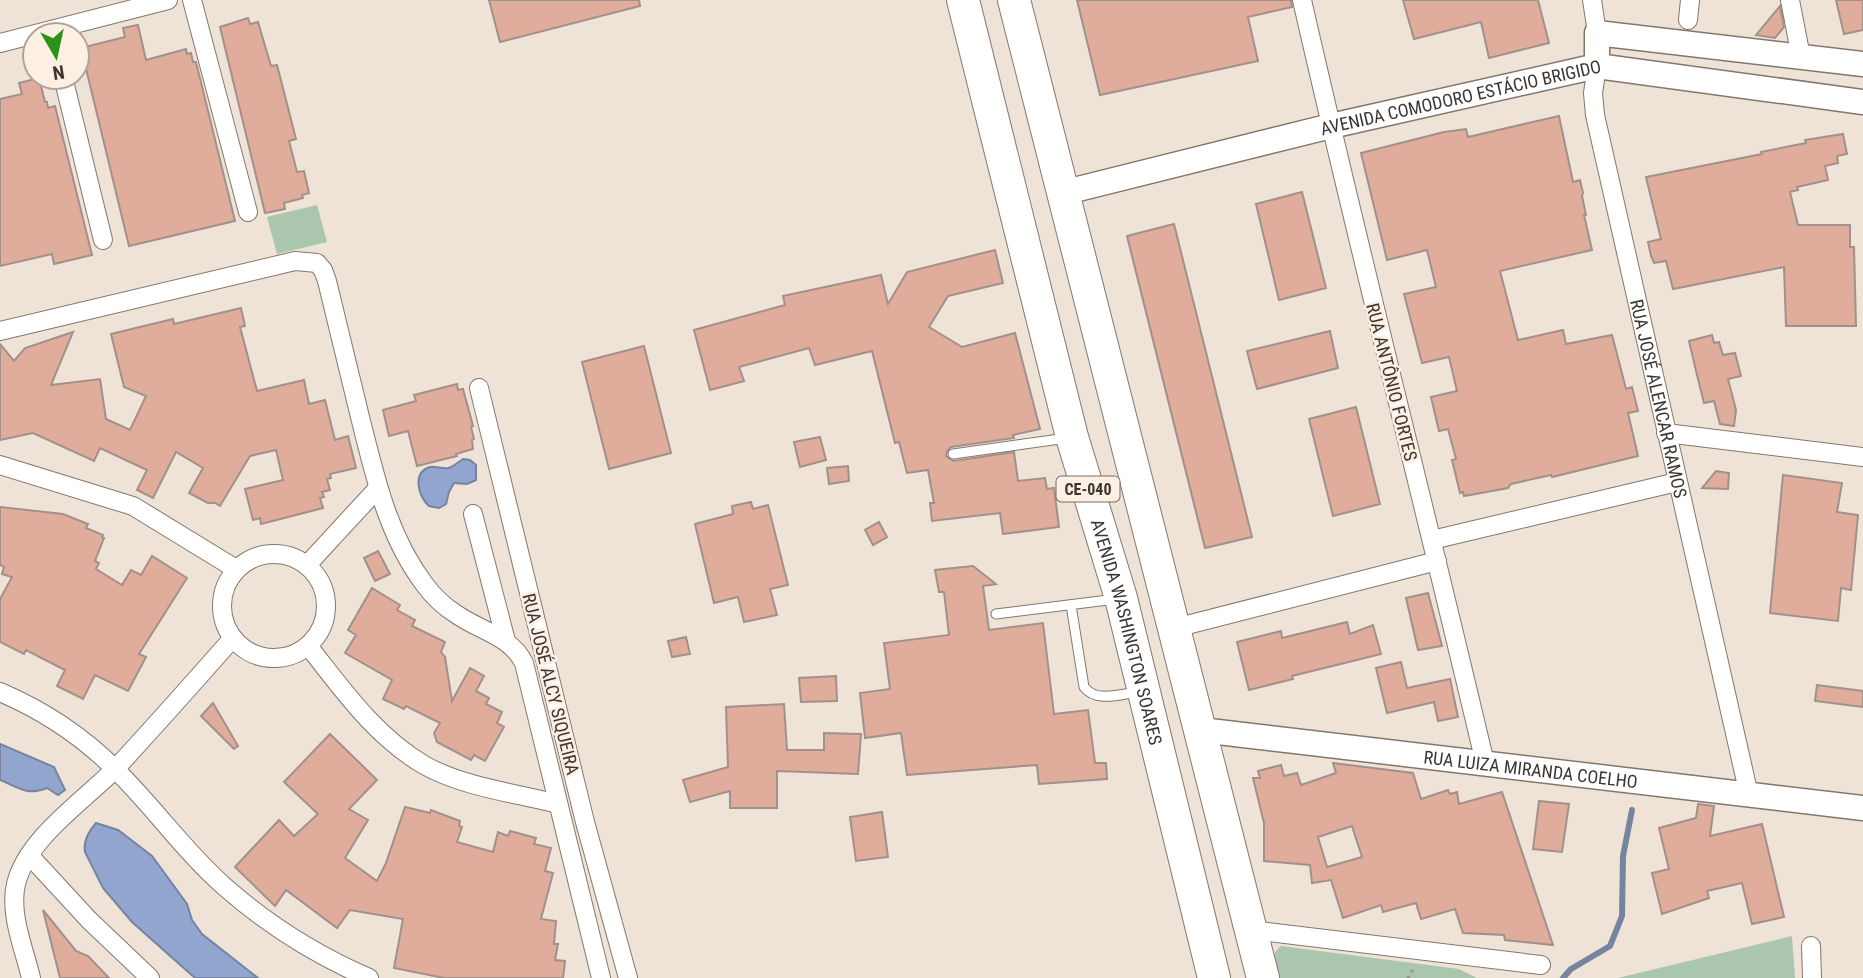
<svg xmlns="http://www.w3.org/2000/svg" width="1863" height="978" font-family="'Roboto Condensed',sans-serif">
<rect width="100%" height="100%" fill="#efe2d6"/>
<path fill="#aac6ae" d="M317,205L327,242L277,254L267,217Z
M1792,936L1795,978H1618Z
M1281,946L1459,969L1477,978H1279C1274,966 1269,955 1281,946Z"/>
<path fill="#91a5cf" stroke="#7784a0" stroke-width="2" d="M463,459L470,460L476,465V480L467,484L454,483L449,492L446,504L439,508L429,506C418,497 412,472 430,467C436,466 442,469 448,468C453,467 458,462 463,459Z
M0,744L54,767L65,790L58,795L47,788C26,796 20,788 0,780Z
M96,823L118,830L152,856L187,904L192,920L202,934L258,978H195L132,922L103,888L85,852C83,841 89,831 96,823Z"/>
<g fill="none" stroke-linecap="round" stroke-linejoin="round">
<path stroke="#7784a0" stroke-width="6" d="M1563,978L1571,969L1610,946L1622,916L1623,856L1632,810"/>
</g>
<path fill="#e0ac9b" stroke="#a2918b" stroke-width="2" fill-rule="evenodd" d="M489,0H639L640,6L500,42Z
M1077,0H1291L1292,7L1248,17L1258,61L1100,95Z
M1403,0H1538L1549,43L1489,58L1481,22L1414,39Z
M1836,0H1863V30L1844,34Z
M1780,6L1784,27L1775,38L1756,35Z
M248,18L250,24L258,22L271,66L277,65L296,139L289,141L297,172L304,171L309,193L302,195L303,198L284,203L285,209L265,213L220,27Z
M138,25L146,60L186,49L187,54L191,53L193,62H196L235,221L129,246L81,48L125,37L123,28Z
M39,78L45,102H47L48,108L55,106L92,255L54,264L52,254L0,266V99L22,94L19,83Z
M1559,116L1573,182L1580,180L1583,193L1582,196L1586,215H1584L1592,250L1500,271L1518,340L1563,330L1566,344L1612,335L1626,389L1632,387L1638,411L1628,413L1638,456L1552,477L1551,475L1511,484L1508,488L1464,496L1463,492L1460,493L1452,460L1456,459L1448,429L1439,431L1431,397L1457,391L1449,357L1422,363L1404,294L1436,287L1427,250L1387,260L1361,153L1444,132L1466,129L1468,137Z
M1843,134L1847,154L1837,156L1838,163L1825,166L1828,180L1797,187L1798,190L1790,192L1798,225H1850V247H1854L1856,326H1786L1784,267L1673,289L1666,261L1654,263L1651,256L1648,242L1661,239L1646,177L1762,154L1761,152L1806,143L1805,140Z
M1302,192L1326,288L1279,300L1256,204Z
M1174,224L1252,537L1205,548L1127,236Z
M995,250L1003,283L948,296L929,327L962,347L1015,333L1040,429L1013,435L1014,438L951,447L947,451L946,456L954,461L1014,452L1018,481L1045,478L1047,489L1054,488L1059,527L1003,534L1000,513L932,521L930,503H934L928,470L907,473L899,442L895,443L872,351L815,365L809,348L739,367L744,381L710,390L694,330L785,305L783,296L881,275L888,304L907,272Z
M241,308L245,326L240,327L257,391L304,380L309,404L325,400L335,440L348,436L356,468L330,474L331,478L327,479L330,490L322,492L324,497L320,498L323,508L261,524L260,518L253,520L245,489L283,480L276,450L250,456L220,506L215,503H208L189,493L203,468L176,452L153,498L137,490L147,470L100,448L94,461L33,433L0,440V344L14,361L25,348L73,332L51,385L100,379L106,419L130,430L146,396L124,387L111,334L173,319L174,324Z
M1330,331L1338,368L1257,389L1247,351Z
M1712,335L1714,343L1719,342L1723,355L1735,353L1741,376L1728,379L1736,410L1734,426L1720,424L1714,401L1704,403L1697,375L1689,341Z
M644,346L671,453L609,469L582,362Z
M457,384L458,390L463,389L473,426L471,427L474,439L472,440L473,449L456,454L457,456L417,466L408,431L389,436L383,410L416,401L414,395Z
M1356,407L1380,504L1333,516L1309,419Z
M820,437L826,460L800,467L794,442Z
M848,466L849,481L829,484L827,468Z
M1716,471L1729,473L1728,489L1702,488Z
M1783,475L1842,483L1837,512L1858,515L1851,590L1841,588L1838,621L1770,613Z
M751,502L753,509L768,505L788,585L770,589L777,615L744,622L738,597L714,603L695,524L733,514L732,506Z
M0,507L63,514L88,524L86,528L103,535L102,537L104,538L95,561L99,563L96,569L122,585L131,570L141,575L152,556L187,578L139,654L146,657L128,691L95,675L83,699L57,686L65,670L26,650L24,654L0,642V599L12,577L2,574L4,567L0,565Z
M879,522L887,537L873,545L865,530Z
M378,551L390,574L375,581L364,558Z
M973,566L996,584L983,586L989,630L1043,623L1054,714L1088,710L1095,763H1106L1107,779L1039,784L1037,765L907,775L901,733L865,738L860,693L890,689L884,643L949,635L944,592H939L935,570Z
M372,588L400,605L397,610L415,620L412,626L445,642L441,652L445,657L452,701L470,668L484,676L476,691L489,698L486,704L502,712L497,723L504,727L485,761L474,755L471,760L437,742L434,733L440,723L406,706L404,709L383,699L392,680L345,653L356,635L348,630Z
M1428,593L1442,646L1418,650L1406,598Z
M1347,622L1350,634L1373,625L1381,654L1292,676L1293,679L1249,690L1237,642L1281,631L1282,638Z
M686,637L690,654L672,657L668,641Z
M1401,662L1407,688L1450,679L1458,717L1438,721L1434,702L1387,713L1376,668Z
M836,676L837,701L801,702L799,678Z
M1817,685L1863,691V707L1815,701Z
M213,703L238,746L234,749L201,716Z
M784,704L787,750H824V733L861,734L858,774L777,771V808H730V791L690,802L683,780L728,767L726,707Z
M330,734L377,780L349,809L368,820L345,858L377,881L386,863L405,807L430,813L431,810L460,821L459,826L462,827L457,842L493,852L498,832L508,836L510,831L536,838L534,844L551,848L545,871L553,873L541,919L556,921L554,944H558L555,960L565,961L563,978H444L394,968L403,919L350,910L337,928L286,890L275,906L235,867L279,820L294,836L318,814L284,782Z
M1333,763L1413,773L1421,799L1448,790L1450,794L1457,792L1459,804L1502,792L1553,945L1505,940L1504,935L1463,933L1455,909L1421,919L1416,903L1383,912L1381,905L1343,918L1331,880L1312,883L1310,865L1264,861V823L1253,778H1260L1258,771L1281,765L1284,776L1297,773L1301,785L1336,773ZM1352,826L1362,857L1327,867L1318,837Z
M1539,801L1569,804L1562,852L1533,849Z
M1698,804L1714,806L1710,836L1762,824L1784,917L1752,924L1742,883L1707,891L1709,898L1662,914L1652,873L1669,869L1659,828L1696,818Z
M882,812L888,857L856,861L850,817Z
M43,910L76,951L88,956L109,978H60Z"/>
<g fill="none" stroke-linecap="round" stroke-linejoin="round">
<g stroke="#83776c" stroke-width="11">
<path id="lane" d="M953,454L1067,438
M1071,605L1084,687C1096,703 1121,694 1138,692
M996,614L1116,599"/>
</g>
<g stroke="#83776c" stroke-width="20">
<g id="street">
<path d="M192,0L248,212"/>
<path d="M1302,0C1360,255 1425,508 1485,763"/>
<path d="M1592,0L1597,33"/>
<path d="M1790,0L1801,57"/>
<path d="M1688,20L1690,0"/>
<path d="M0,43L168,0"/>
<path id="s1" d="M1597,66L1593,93L1595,115L1749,795"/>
<path d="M63,77L103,240"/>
<path d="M0,331L295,261L317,263L323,270L327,281C338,326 349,371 360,417C375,476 387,535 425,585C433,596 445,607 456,614C480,631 511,636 524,663L601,978"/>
<path d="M479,388L585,822L628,978"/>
<path d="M1666,433L1863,457"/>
<path d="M0,465L133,506L236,569"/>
<path d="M473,514L506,641"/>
<path d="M1432,540L1677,482"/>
<circle cx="274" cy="606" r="52"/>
<path d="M307,565L378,488"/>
<path d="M1175,628L1437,561"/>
<path d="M309,647C343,690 375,736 424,765C463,787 515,793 558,804"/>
<path d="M0,692C42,710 82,736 115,769C153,806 184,851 225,887C268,925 316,955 369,978"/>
<path d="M29,855L89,920L150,978"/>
<path d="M1251,930L1541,965"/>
<path d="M1811,946L1812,978"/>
<path d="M31,978C24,948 9,914 16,884C27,838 85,800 117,767C156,725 194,682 232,639"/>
</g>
</g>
<g stroke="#83776c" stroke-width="27">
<g id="secondary">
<path d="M1597,66V33L1863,64"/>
<path id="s2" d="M1062,193L1331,126L1597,66L1863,102"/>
<path id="s3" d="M1201,730L1863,808"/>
</g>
</g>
<g stroke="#83776c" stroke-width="34">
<g id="highway">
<path id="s4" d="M963,0L1072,437L1121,598L1214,978"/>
<path d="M1014,0L1263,978"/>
</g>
</g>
<path stroke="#968d85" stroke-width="3.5" stroke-dasharray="2 5" stroke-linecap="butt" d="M1408,978L1414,968"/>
<use href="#lane" stroke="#fff" stroke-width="9"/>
<use href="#street" stroke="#fff" stroke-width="18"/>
<use href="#secondary" stroke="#fff" stroke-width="24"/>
<use href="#highway" stroke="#fff" stroke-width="32"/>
</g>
<g text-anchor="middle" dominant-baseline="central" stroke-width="5" stroke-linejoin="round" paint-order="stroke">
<rect fill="#fdefe3" stroke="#756e67" stroke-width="2" x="1056.5" y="476.5" width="63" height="25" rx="5"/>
<g font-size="16" font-weight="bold" fill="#3b3632">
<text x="1088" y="489">CE-040</text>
</g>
<g font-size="18" fill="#3b3632" stroke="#fdefe3">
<text stroke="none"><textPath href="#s2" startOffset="410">AVENIDA COMODORO ESTÁCIO BRIGIDO</textPath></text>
<text transform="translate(1392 382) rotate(76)">RUA ANTÔNIO FORTES</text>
<text stroke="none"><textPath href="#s1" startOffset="340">RUA JOSÉ ALENCAR RAMOS</textPath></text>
<text stroke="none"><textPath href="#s4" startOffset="653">AVENIDA WASHINGTON SOARES</textPath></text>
<text transform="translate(551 684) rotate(76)">RUA JOSÉ ALCY SIQUEIRA</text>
<text stroke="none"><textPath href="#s3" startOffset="332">RUA LUIZA MIRANDA COELHO</textPath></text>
</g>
</g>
<g transform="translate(56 56) rotate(171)"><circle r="33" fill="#fdefe3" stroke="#afa59c" stroke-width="2"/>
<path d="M0-5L12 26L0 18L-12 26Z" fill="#2a9217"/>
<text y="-10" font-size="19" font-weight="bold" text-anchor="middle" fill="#3b3632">N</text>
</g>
</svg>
